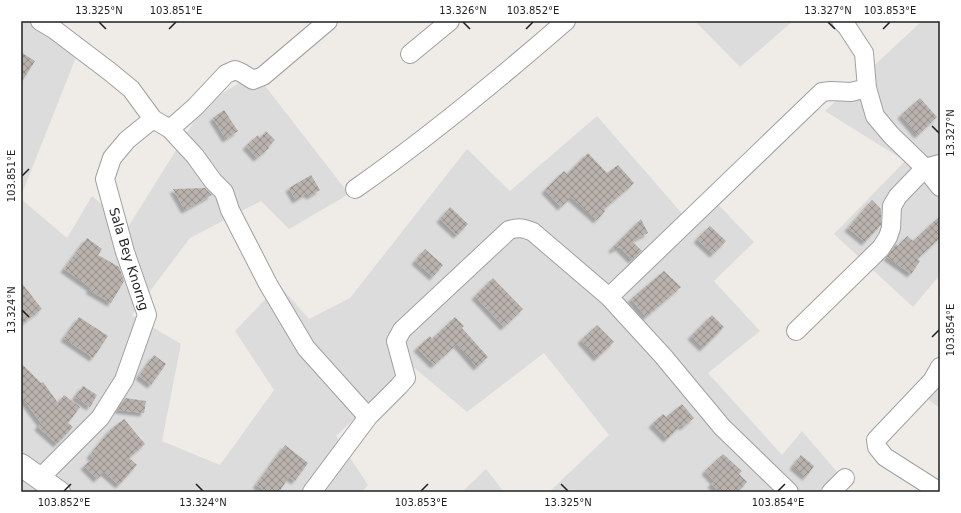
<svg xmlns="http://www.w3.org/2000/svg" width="961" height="513" font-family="'DejaVu Sans',sans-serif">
<defs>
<pattern id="building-cross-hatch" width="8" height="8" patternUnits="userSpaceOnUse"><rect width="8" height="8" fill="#b8b1ac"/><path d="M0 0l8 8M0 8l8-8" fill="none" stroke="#958f8b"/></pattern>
<filter id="shadow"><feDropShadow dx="-3.5" dy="3.5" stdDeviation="1" flood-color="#0004"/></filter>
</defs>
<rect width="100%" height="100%" fill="#efece7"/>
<path fill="#dddcdc" d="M21,21H54L80,47L21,196Z
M695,21H793L740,67Z
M922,21H940V275L913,307L834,234L905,161L825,111Z
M255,73L349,194L289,229L261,201L190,238L132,315L181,344L162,441L220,465L274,390L235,331L279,285L309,319L350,298L467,149L510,191L597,116L686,218L711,197L754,242L714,281L760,331L708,373L782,455L802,431L850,487L843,492H549L609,435L544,353L467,412L411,365L336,436L368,485L362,492H21V199L67,238L92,196L128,227L205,104Z
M940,373V408L923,396Z
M486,469L504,492H462Z"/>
<path fill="url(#building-cross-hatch)" filter="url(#shadow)" d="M21,52L35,61L21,83Z
M920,98L937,117L918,135L901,115Z
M224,110L238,131L226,139L213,118Z
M266,131L275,140L268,147L269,148L257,158L246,146L258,135L260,138Z
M588,153L607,173L618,165L634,183L604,209L605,211L597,220L571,197L561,207L545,190L564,171L567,174Z
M311,175L320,190L310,196L307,193L296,200L289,188Z
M205,188L212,195L185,210L173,189Z
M872,200L881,209V225L865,242L848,228Z
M450,207L468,224L457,235L440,219Z
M940,216V238L917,259L920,261L911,274L887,257L896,244L898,246L907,236L913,241Z
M641,219L648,233L632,241L642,251L632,260L619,247L613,250L612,248Z
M710,226L726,241L713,254L697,239Z
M87,238L102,249L98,255L119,267L124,281L111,303L89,290L91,288L64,269Z
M425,249L443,265L433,277L415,261Z
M664,271L681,287L646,317L631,299Z
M493,278L523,309L504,327L475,296Z
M21,282L42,309L21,325Z
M712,315L724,327L703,348L691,336Z
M79,317L108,336L93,358L64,338Z
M455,317L464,326L462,328L488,357L477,367L457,344L434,365L417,348L430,336L432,339Z
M597,325L614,342L597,358L581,340Z
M154,355L166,364L151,385L139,376Z
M21,363L41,383L43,382L58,403L64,395L80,407L68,423L73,427L57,444L38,427L41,423L21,396Z
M83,386L97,395L90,407L75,397Z
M125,398L146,401L144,413L118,410Z
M682,404L694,418L683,427L681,425L667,439L652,424L663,414L666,417Z
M124,419L145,444L129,458L137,465L119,485L104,472L97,479L84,466L93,458L90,455L111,429Z
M285,445L308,463L295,481L289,477L279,492H267L256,485Z
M723,454L742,471L739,474L747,482L738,492H719L711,484L714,481L705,471Z
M801,455L814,466L806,477L793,466Z"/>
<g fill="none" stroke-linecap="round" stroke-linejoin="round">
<g stroke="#a0a0a0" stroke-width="20">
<path id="minor" d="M40,21L55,30L109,71L131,89L153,119L170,129L195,156L213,181L224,192L230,210L268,284L306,348L368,417
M841,21L847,27L864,53L867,88L875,116L891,135L925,168L940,187
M410,54L450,21
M170,129L195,107L226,74L235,70L242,73L253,80L263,76L328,21
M355,189C429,137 498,80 566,21
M609,297L822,92L831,91L851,92L867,88
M796,331L881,248L888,237L891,228L892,206L898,196L925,168L940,164
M940,367L932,381L876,440L877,447L885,457L940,492
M40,478L100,418L124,380L147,315L125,252L105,179L112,158L127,140L153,119
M312,492L368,417L399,386L406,378L396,341L402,330L509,230C519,227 524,228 533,232L609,297L663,356L722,427L789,492
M831,492L845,478"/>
</g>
<g stroke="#a0a0a0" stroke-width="24">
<path id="tertiary" d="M21,465L59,492"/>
</g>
<use href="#minor" stroke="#fff" stroke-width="18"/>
<use href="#tertiary" stroke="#fff" stroke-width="22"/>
</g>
<path fill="none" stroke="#1f1f1f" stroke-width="1.5" d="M99,22L106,29M463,22L470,29M828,22L835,29M169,29L176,22M526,29L533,22M883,29L890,22M932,126L939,133M22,176L29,169M22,310L29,317M932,337L939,330M196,484L203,491M561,484L568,491M64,491L71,484M421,491L428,484M778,491L785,484"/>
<g text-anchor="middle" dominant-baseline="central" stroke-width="3" stroke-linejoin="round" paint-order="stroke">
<g font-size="13" fill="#1f1f1f" stroke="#fff">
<text transform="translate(129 259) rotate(73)">Sala Bey Knorng</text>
</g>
</g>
<rect width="961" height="513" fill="none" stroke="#ffffff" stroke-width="44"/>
<rect x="22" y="22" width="917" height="469" fill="none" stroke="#1f1f1f" stroke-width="1.5"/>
<g font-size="10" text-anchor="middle" fill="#1f1f1f">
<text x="99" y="14">13.325°N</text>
<text x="176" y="14">103.851°E</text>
<text x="463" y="14">13.326°N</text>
<text x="533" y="14">103.852°E</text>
<text x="828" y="14">13.327°N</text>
<text x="890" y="14">103.853°E</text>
<text transform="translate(950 133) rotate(-90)" y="4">13.327°N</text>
<text transform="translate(11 176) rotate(-90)" y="4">103.851°E</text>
<text transform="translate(11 310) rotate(-90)" y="4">13.324°N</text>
<text transform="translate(950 330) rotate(-90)" y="4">103.854°E</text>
<text x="64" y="506">103.852°E</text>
<text x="203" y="506">13.324°N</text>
<text x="421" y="506">103.853°E</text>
<text x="568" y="506">13.325°N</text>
<text x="778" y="506">103.854°E</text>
</g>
</svg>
